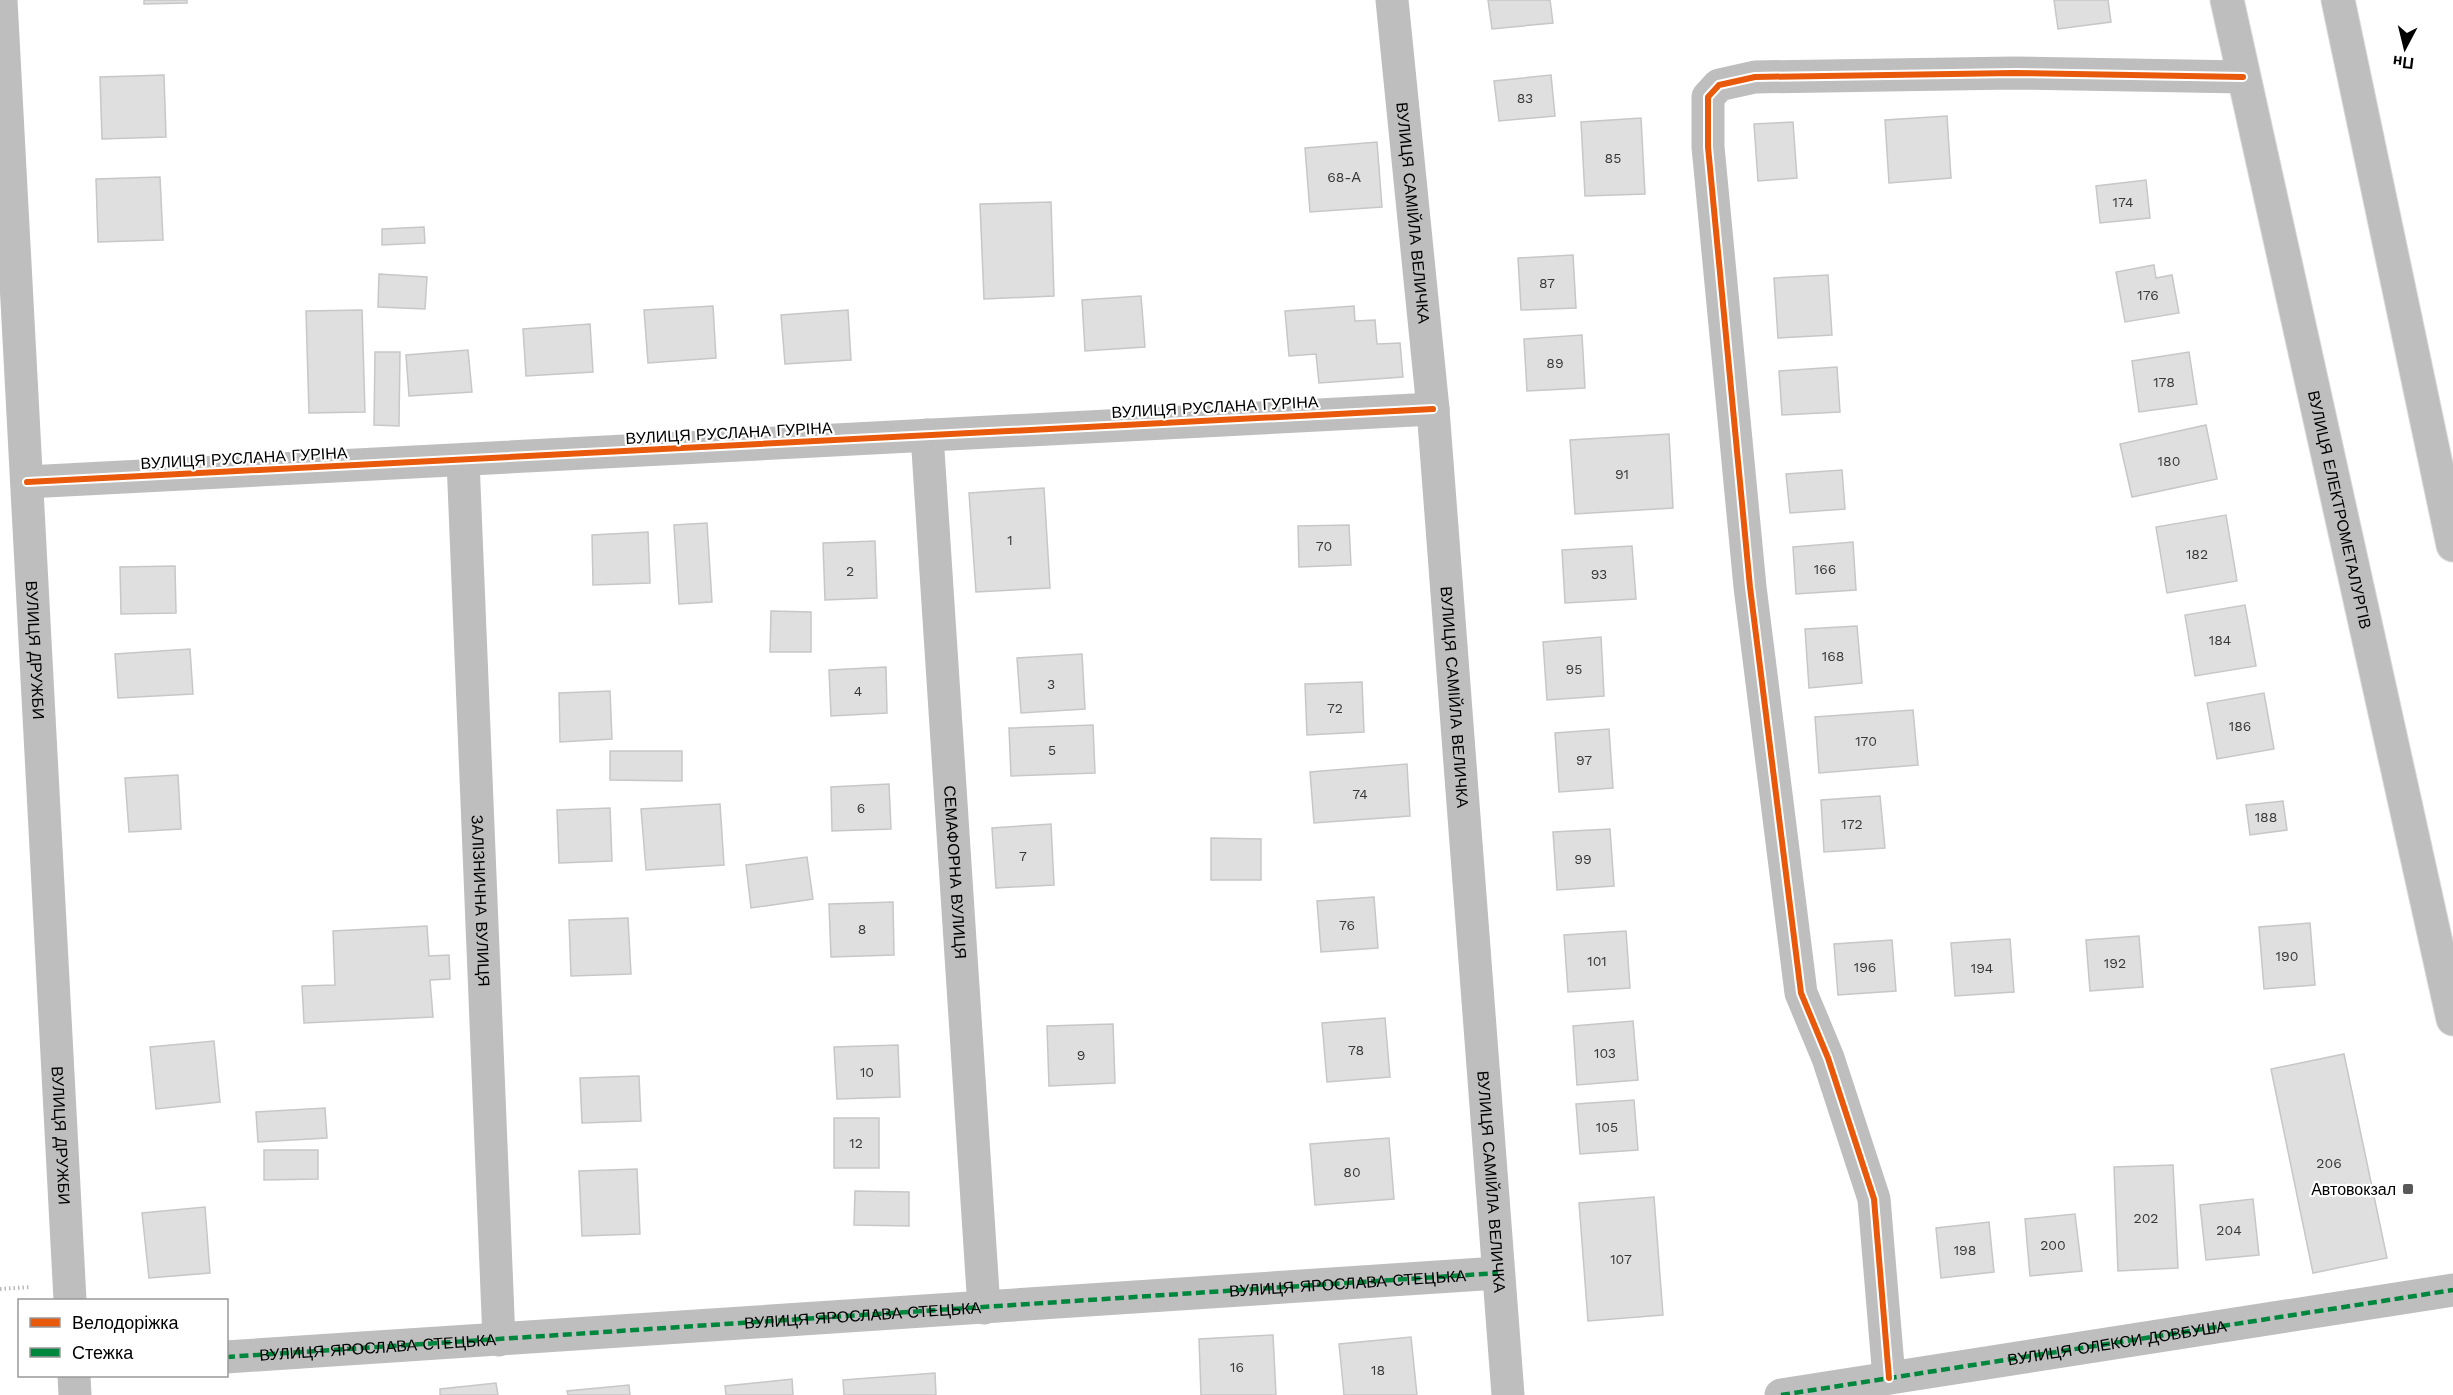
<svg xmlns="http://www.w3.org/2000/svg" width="2453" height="1395" font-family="'Work Sans',sans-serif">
<rect width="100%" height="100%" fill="#fff"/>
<path fill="#dfdfdf" stroke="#c7c7c7" stroke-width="1.5" d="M144,0H187V3L144,4Z
M1488,0H1550L1553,23L1492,29Z
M2054,0H2108L2111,22L2058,29Z
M164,75L166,137L102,139L100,77Z
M1551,75L1555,116L1499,121L1494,81Z
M1947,116L1951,178L1889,183L1885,120Z
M1641,118L1645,194L1585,196L1581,122Z
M1793,122L1797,178L1758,181L1754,124Z
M1377,142L1382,207L1310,212L1305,148Z
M160,177L163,240L98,242L96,179Z
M2146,180L2150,218L2100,223L2096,186Z
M1051,202L1054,296L984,299L980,204Z
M424,227L425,243L382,245V229Z
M1573,255L1576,308L1521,310L1518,258Z
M2154,265L2156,278L2172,275L2179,313L2125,322L2116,272Z
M379,274L427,277L425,309L378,307Z
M1828,275L1832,335L1778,338L1774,278Z
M1141,296L1145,347L1085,351L1082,300Z
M713,306L716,358L648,363L644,310Z
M1354,306L1355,321L1375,320L1377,344L1400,343L1403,377L1319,383L1316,354L1289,356L1285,311Z
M362,310L365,412L309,413L306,311Z
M848,310L851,360L785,364L781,315Z
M590,324L593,372L526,376L523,329Z
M1582,335L1585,388L1527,391L1524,339Z
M468,350L472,392L409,396L406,355Z
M375,352H400L399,426L374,425Z
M2189,352L2197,404L2139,412L2132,361Z
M1837,367L1840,412L1782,415L1779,371Z
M2206,425L2217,479L2132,497L2120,444Z
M1669,434L1673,508L1575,514L1570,440Z
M1842,470L1845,509L1790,513L1786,474Z
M1044,488L1050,588L976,592L969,493Z
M2226,515L2237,581L2167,593L2156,527Z
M707,523L712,602L679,604L674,525Z
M1349,525L1351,565L1299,567L1298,526Z
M648,532L650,583L593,585L592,535Z
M875,541L877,598L825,600L823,543Z
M1853,542L1856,590L1796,594L1793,547Z
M1632,546L1636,599L1565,603L1562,550Z
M175,566L176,613L121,614L120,567Z
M2245,605L2256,666L2195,676L2185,615Z
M771,611L811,612V652H770Z
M1857,626L1862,683L1809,688L1805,629Z
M1601,637L1604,696L1547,700L1543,642Z
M190,649L193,694L118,698L115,654Z
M1082,654L1085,709L1021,713L1017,658Z
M886,667L887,713L831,716L829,670Z
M1362,682L1364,732L1307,735L1305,684Z
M610,691L612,739L560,742L559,693Z
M2264,693L2274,749L2217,759L2207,703Z
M1913,710L1918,765L1819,773L1815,717Z
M1093,725L1095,773L1011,776L1009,728Z
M1609,729L1613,788L1559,792L1555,733Z
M610,751H682V781L610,780Z
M1407,764L1410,816L1314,823L1310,772Z
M178,775L181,829L129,832L125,778Z
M889,784L891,829L832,831L831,787Z
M1880,796L1885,848L1824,852L1821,800Z
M2283,801L2287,830L2250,835L2246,805Z
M720,804L724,865L646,870L641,809Z
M610,808L612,861L559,863L557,810Z
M1051,824L1054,885L996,888L992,828Z
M1610,829L1614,886L1557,890L1553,832Z
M1211,838L1261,839V880H1211Z
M807,857L813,899L751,908L746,865Z
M1374,897L1378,948L1321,952L1317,901Z
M893,902L894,955L831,957L829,904Z
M628,918L631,974L571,976L569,920Z
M2310,923L2315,985L2264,989L2259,927Z
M427,926L429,956L449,955L450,979L430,980L433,1017L304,1023L302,986L335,985L333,931Z
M1626,931L1630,988L1568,992L1564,935Z
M2139,936L2143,987L2090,991L2086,940Z
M2010,939L2014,992L1955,996L1951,943Z
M1892,940L1896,991L1838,995L1834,944Z
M1385,1018L1390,1077L1327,1082L1322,1023Z
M1633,1021L1638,1080L1577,1085L1573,1026Z
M1113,1024L1115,1083L1049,1086L1047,1026Z
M214,1041L220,1102L156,1109L150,1047Z
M898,1045L900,1097L837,1099L834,1047Z
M2344,1054L2387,1258L2313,1273L2271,1069Z
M639,1076L641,1121L582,1123L580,1078Z
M1634,1100L1638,1150L1580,1154L1576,1104Z
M325,1108L327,1138L258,1142L256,1112Z
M834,1118H879V1168H834Z
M1389,1138L1394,1199L1315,1205L1310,1144Z
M264,1150H318V1179L264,1180Z
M2173,1165L2178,1268L2118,1271L2114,1167Z
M637,1169L640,1234L582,1236L579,1171Z
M855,1191L909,1192V1226L854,1225Z
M1654,1197L1663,1315L1588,1321L1579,1203Z
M2253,1199L2259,1255L2206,1260L2200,1205Z
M205,1207L210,1273L149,1278L142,1213Z
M2075,1214L2082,1271L2030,1276L2025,1219Z
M1989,1222L1994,1272L1941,1278L1936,1228Z
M1273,1335L1276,1395H1201L1199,1339Z
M1411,1337L1417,1395H1344L1339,1344Z
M935,1373L936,1395H844L843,1380Z
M792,1379L793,1395H726L725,1386Z
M496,1383L498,1395H440V1389Z
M629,1385L630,1395H568L567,1391Z"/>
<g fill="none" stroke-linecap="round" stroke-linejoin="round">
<g stroke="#dbdbdb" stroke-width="35">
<g id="major">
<path id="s7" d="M2227,0L2453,1019"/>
<path d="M2338,0L2453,545"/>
</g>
</g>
<path stroke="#b9b9b9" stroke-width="4" stroke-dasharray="1.5 3" stroke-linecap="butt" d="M0,1289L31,1287"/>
<g stroke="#bebebe" stroke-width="33">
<path id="s1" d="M1,0L70,1300"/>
<path id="s2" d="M1392,0L1433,409L1508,1395"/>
<path id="s3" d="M927,435L984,1308"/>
<path id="s4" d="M463,460L499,1340"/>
<path d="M27,482L1433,409"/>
<path id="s5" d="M226,1357L1498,1273"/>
<path d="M74,1376L75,1395"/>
<path d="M1889,1378L1874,1199L1828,1058L1801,993L1750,587L1708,147V97L1719,85L1755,77L2014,73L2243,77"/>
<path id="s6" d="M1781,1395L2453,1290"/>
</g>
<use href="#major" stroke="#bebebe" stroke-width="33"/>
<path stroke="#00873e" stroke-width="4.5" stroke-dasharray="9 4.5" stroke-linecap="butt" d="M226,1357L1498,1273
M1781,1395L2453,1290"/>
<g stroke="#fff" stroke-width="10">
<path id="cycleway" d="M27,482L1433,409
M1889,1378L1874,1199L1828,1058L1801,993L1750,587L1708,147V97L1719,85L1755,77L2014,73L2243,77"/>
</g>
<use href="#cycleway" stroke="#e8590c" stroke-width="6"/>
</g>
<rect fill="#595959" stroke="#fff" stroke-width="2" x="2402" y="1183" width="12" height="12" rx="3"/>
<g text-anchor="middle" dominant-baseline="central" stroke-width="4.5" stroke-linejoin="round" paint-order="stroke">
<g font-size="14" fill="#383838">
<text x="1525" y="98">83</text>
<text x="1613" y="158">85</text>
<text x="1344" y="177">68-А</text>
<text x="2123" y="202">174</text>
<text x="1547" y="283">87</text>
<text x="2148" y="295">176</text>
<text x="1555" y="363">89</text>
<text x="2164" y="382">178</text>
<text x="2169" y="461">180</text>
<text x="1622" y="474">91</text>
<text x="1010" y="540">1</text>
<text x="1324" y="546">70</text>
<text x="2197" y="554">182</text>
<text x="1825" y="569">166</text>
<text x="850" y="571">2</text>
<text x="1599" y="574">93</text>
<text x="2220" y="640">184</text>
<text x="1833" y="656">168</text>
<text x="1574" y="669">95</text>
<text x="1051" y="684">3</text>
<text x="858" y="691">4</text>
<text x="1335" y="708">72</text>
<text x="2240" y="726">186</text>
<text x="1866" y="741">170</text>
<text x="1052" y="750">5</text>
<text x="1584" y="760">97</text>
<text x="1360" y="794">74</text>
<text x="861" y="808">6</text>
<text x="2266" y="817">188</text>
<text x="1852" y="824">172</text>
<text x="1023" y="856">7</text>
<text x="1583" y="859">99</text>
<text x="1347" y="925">76</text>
<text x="862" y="929">8</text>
<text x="2287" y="956">190</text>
<text x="1597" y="961">101</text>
<text x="2115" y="963">192</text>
<text x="1865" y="967">196</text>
<text x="1982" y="968">194</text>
<text x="1356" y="1050">78</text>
<text x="1605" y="1053">103</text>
<text x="1081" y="1055">9</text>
<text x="867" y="1072">10</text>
<text x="1607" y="1127">105</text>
<text x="856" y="1143">12</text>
<text x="2329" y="1163">206</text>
<text x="1352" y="1172">80</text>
<text x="2146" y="1218">202</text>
<text x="2229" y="1230">204</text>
<text x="2053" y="1245">200</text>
<text x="1965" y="1250">198</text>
<text x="1621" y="1259">107</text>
<text x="1237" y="1367">16</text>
<text x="1378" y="1370">18</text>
</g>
<g font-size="16" fill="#000" stroke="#fff">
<text stroke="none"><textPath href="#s2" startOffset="214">ВУЛИЦЯ САМІЙЛА ВЕЛИЧКА</textPath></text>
<text transform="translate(1215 407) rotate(-3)">ВУЛИЦЯ РУСЛАНА ГУРІНА</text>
<text transform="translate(729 433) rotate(-3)">ВУЛИЦЯ РУСЛАНА ГУРІНА</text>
<text transform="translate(244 458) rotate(-3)">ВУЛИЦЯ РУСЛАНА ГУРІНА</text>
<text stroke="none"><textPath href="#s7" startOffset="522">ВУЛИЦЯ ЕЛЕКТРОМЕТАЛУРГІВ</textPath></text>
<text stroke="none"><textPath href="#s1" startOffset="651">ВУЛИЦЯ ДРУЖБИ</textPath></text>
<text stroke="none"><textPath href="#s2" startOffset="700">ВУЛИЦЯ САМІЙЛА ВЕЛИЧКА</textPath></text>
<text stroke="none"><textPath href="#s3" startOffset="438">СЕМАФОРНА ВУЛИЦЯ</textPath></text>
<text stroke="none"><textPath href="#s4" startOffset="441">ЗАЛІЗНИЧНА ВУЛИЦЯ</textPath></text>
<text stroke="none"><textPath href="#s1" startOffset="1137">ВУЛИЦЯ ДРУЖБИ</textPath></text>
<text stroke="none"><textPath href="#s2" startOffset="1186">ВУЛИЦЯ САМІЙЛА ВЕЛИЧКА</textPath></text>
<text stroke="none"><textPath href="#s5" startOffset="1124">ВУЛИЦЯ ЯРОСЛАВА СТЕЦЬКА</textPath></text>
<text stroke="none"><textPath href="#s5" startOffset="638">ВУЛИЦЯ ЯРОСЛАВА СТЕЦЬКА</textPath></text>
<text stroke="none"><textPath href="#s6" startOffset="340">ВУЛИЦЯ ОЛЕКСИ ДОВБУША</textPath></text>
<text stroke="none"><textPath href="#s5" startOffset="152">ВУЛИЦЯ ЯРОСЛАВА СТЕЦЬКА</textPath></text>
</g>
<g font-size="16" fill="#000" stroke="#fff" text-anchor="end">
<text x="2396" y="1189">Автовокзал</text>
</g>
</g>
<rect x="18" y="1299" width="210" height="78" fill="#ffffff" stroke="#999999" stroke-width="1.5"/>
<rect x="30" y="1318" width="30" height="9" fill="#e8590c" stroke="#999999" stroke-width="1.5"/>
<text x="72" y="1329" font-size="18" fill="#000000">Велодоріжка</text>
<rect x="30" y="1348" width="30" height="9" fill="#00873e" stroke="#999999" stroke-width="1.5"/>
<text x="72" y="1359" font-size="18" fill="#000000">Стежка</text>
<g transform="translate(2405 48) rotate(187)" stroke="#ffffff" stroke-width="4.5" paint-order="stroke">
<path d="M0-4.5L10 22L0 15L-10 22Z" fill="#000000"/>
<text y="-9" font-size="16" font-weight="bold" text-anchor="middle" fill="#000000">Пн</text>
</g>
</svg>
